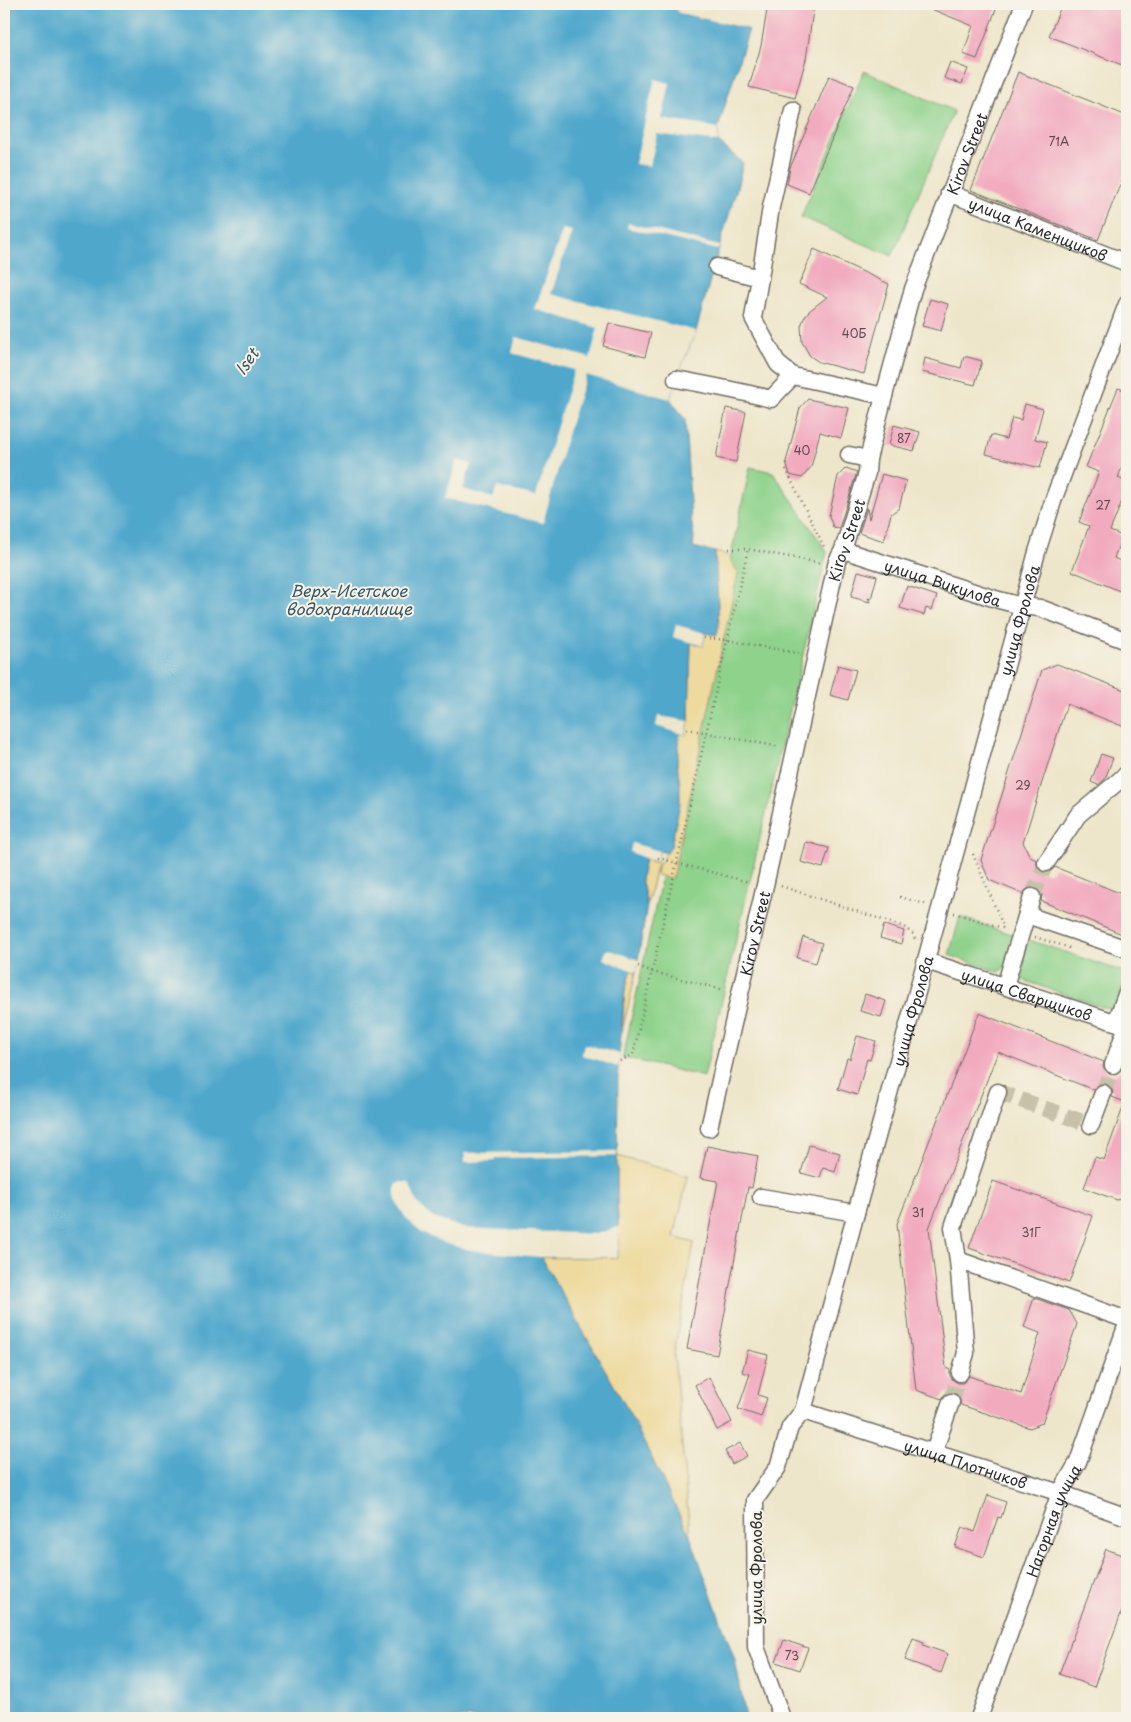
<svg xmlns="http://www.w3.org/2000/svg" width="1131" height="1722" font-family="'Playpen Sans',sans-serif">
<rect width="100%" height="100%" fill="#f7f3e8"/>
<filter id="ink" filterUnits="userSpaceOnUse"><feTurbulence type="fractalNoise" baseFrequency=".02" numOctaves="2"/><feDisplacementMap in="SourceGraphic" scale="10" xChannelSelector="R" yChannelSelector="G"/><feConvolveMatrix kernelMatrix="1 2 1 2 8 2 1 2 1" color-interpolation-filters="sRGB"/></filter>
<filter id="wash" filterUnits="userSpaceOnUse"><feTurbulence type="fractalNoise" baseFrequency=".0096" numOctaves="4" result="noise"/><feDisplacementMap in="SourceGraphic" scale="20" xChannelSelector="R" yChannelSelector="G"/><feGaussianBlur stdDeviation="1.12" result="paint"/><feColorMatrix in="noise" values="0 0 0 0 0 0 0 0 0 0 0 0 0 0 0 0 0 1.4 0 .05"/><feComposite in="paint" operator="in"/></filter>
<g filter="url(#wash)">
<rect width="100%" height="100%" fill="#eee6ca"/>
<path fill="#8ed28b" stroke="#5c7e5b" d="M864,71L954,111L892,256L801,217Z
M750,467L773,472L827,552L704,1077L623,1057Z
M960,917L1017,936L1007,965L999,972L949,955Z
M1029,940L1127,973L1114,1011L1017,978Z"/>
<path fill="#eeda9e" stroke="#8c8264" d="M715,552L727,555L738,573L672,879L656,875L657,868L671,846L680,785L677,763L680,733L689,721L691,642L705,633L717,635L719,625Z
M645,859L657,863L647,905L641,878Z
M631,970L636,972L622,1032L625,991Z
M617,1156L688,1176L674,1237L694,1243L674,1354L690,1536L629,1412L541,1257H617L619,1245L617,1198Z"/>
<path fill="#4fa7cc" stroke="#3d697c" d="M4,4H678L679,13L749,29L718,128V142L743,163L737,188L719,248L696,331L676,379L670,399L685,419L691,519L694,537L693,547L715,552L719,625L717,635L705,633L703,646L691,643L689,721L686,735L680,733L677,763L680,785V804L671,846L667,853L659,851L657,863L645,859L641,878L647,905L636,972L631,970L625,991L618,1067L617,1198L619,1245L617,1257H541L629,1412L690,1536L735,1660L746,1718H4Z"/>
<path fill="#eee6ca" d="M678,4H680V11L749,26V29L679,13L677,11Z
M655,79L670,83L662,119L718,128V142L657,134L650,166L635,164Z
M628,223L719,246L718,250L627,228Z
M563,229L572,231L551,294L696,331L676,379L670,399L586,375L569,428L543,523L445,498L457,460L471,464L463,489L493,498L497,487L536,496L574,370L512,353L516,337L590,358L598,328L535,309Z
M676,625L705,633L703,646L673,637Z
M658,716L689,721L686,735L656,726Z
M632,843L659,851L657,863L630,852Z
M607,949L639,960L636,972L603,959Z
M584,1044L620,1054L618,1067L582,1055Z
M617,1151V1156L496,1158L495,1161L465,1162V1153Z
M401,1182L409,1183L417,1203L433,1218L463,1228L596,1234L619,1227V1245L617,1257H540L470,1250L444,1243L422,1233L407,1220L395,1200V1189L397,1184Z"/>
<g id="blocks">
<path fill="#f2aabf" d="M768,4H814L806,59L795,98L749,87L761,46Z
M919,4H998L977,59L963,54L973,26Z
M1062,4H1127V67L1049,36Z
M950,62L968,69L962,84L944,78Z
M1018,72L1127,116V167L1098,240L971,190Z
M829,76L854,86L809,193L787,184L790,168Z
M814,249L889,284L864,374L819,362L810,356L802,342L801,326L804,318L809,311L827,297L799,284Z
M930,299L948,304L941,331L922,326Z
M609,323L651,333L645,357L603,346Z
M964,356L982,361L975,385L922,372L925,358L961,368Z
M1118,388L1127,391V453L1118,478L1127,482V488L1110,531L1122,536L1114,558L1127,564V594L1072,571L1089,526L1079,522L1099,472L1086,467Z
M808,399L849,408L841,438L820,432L811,467L802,478L790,475L786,462L800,408Z
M1025,404L1043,409L1035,439L1047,442L1040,468L986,454L991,435L1006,439L1012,418L1021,420Z
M726,408L746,412L736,462L716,458Z
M894,425L920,432L914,451L889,445Z
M846,468L857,472L839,528L833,527L829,516L838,476Z
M882,474L906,481L899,508L891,514L884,541L859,533L867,508L869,519Z
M858,571L877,576L871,599L868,598L870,602L851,597Z
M907,586L937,596L932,610L926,608L924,615L900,608Z
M1057,664L1127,691V728L1067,704L1023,842L1030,857L1037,860V867L1041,872H1050L1055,867L1127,896V936L1041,901L1042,894L1035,888L1029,887L1023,894L989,880L981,860L1042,670Z
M838,665L856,670L848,700L830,695Z
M1101,754L1113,758L1105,779L1098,785L1091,782Z
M806,842L829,848L823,868L801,862Z
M884,925L904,931L901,944L880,938Z
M803,937L822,943L816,963L797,958Z
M865,994L886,1001L881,1017L860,1011Z
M979,1013L1104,1062L1103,1067L1109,1074L1115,1075L1122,1069L1127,1071V1189L1124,1197L1117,1200L1084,1188L1095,1157L1104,1160L1125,1102L1112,1097L1113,1091L1107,1084L1101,1083L1094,1090L998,1052L929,1228L946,1368L950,1370V1376L953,1380L958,1383H963L969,1376L1021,1394L1040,1333L1024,1327L1034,1298L1069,1310L1077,1324L1042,1423L1030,1428L961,1405L959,1396L954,1392L945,1394L942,1399L916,1390L897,1224Z
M857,1036L876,1041L870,1060L867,1059L857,1095L838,1089L847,1058L850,1059Z
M809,1145L840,1153L835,1172L823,1168L820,1178L801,1173Z
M707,1146L758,1156L752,1188L748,1187L717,1355L687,1349L718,1181L700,1178Z
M993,1181L1093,1216L1069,1283L969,1248Z
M748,1350L768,1355L758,1395L767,1398L761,1417L738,1409L750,1374L742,1372Z
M709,1377L732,1422L717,1430L695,1385Z
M740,1443L747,1456L732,1464L725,1451Z
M988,1495L1006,1502L1001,1518L998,1517L984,1557L955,1547L962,1527L975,1532Z
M1106,1549L1127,1557V1597L1094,1687L1059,1674Z
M913,1638L924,1642L923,1645L948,1654L941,1673L905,1660Z
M784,1640L808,1648L800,1670L776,1662Z"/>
</g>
</g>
<g filter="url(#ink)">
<use href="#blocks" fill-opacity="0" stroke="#6f6c63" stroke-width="1"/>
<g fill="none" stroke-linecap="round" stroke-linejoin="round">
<path stroke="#c7c1aa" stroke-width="16" stroke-dasharray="16 8" stroke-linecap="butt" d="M1032,897L1046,863
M998,1092L1091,1125
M1103,1093L1113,1065
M951,1402L960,1373"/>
<g stroke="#6f6c63" stroke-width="19">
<g id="minor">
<path id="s1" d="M949,193L1127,263"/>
<path d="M717,267L760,278L753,318L778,364L793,376"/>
<path d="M760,278L771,207L793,110"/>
<path d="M676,379C708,385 740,391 771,399L793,376L884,396"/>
<path d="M849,455L868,459"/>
<path id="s2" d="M843,550L999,600L1022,606L1040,608L1127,641"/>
<path d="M1046,863L1078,815L1127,774"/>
<path d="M1027,915L1127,949"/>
<path id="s3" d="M926,961L1127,1026"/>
<path d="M1005,986L1032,897"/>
<path d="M1116,1022L1127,992"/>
<path d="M1113,1065L1127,1026"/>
<path d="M998,1092L953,1227L958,1260L1127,1320"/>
<path d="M1091,1125L1103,1093"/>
<path id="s4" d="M709,1128L766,881L837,561L843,550L867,473L868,459L884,396L913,289L1024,4"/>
<path d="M761,1197L856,1213"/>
<path d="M958,1260L966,1353L960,1373"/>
<path id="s5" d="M803,1411L1060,1493L1127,1517"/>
<path d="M934,1452L951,1402"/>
<path id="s6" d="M782,1718L756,1647L755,1500L778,1467L790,1427L803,1411L856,1213L940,909L1037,552L1054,498L1127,304"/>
<path id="s7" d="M979,1718L1060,1493L1078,1462L1127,1324"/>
</g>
</g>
<path stroke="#6f6c63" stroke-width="2.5" stroke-dasharray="1 4" stroke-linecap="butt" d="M786,469L825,549
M729,549H748L820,563
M704,638L727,640L802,654
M687,729L780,747
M973,854L1004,928
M658,858L749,882
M781,886L904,927L913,934L915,939
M900,897L925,904
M954,913L1006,929
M1035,937L1073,949
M638,966L653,972L724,990
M620,1061L633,1055L748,549"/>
<use href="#minor" stroke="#fff" stroke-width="16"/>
</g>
</g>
<g text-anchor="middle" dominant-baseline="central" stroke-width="4" stroke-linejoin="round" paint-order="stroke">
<g font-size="12" fill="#5d4b50">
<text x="1059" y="141">71А</text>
<text x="854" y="333">40Б</text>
<text x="904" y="438">87</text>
<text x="802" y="450">40</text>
<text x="1103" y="505">27</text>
<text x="1023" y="785">29</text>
<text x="918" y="1212">31</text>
<text x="1031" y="1232">31Г</text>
<text x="792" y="1655">73</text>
</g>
<g font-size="15" fill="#2b2b2b" stroke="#f7f3e8">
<text stroke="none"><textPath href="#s4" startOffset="1010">Kirov Street</textPath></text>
<text stroke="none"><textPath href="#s1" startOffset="96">улица Каменщиков</textPath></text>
<text stroke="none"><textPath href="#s4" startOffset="604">Kirov Street</textPath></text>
<text stroke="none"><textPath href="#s2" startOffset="105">улица Викулова</textPath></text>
<text stroke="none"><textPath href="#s6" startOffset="1145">улица Фролова</textPath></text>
<text stroke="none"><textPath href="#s4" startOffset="200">Kirov Street</textPath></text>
<text stroke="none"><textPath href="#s3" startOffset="106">улица Сварщиков</textPath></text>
<text stroke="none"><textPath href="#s6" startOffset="740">улица Фролова</textPath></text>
<text stroke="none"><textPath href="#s5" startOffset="171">улица Плотников</textPath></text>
<text stroke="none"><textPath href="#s7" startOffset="211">Нагорная улица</textPath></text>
<text transform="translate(755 1568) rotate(-90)">улица Фролова</text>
</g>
<g font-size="16" font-style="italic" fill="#385663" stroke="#f7f3e8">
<text transform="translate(246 361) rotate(-55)">Iset</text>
<text x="349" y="590">Верх-Исетское<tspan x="349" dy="18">водохранилище</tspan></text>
</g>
</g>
<rect width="1131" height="1722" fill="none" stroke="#f7f3e8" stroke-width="20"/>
</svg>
